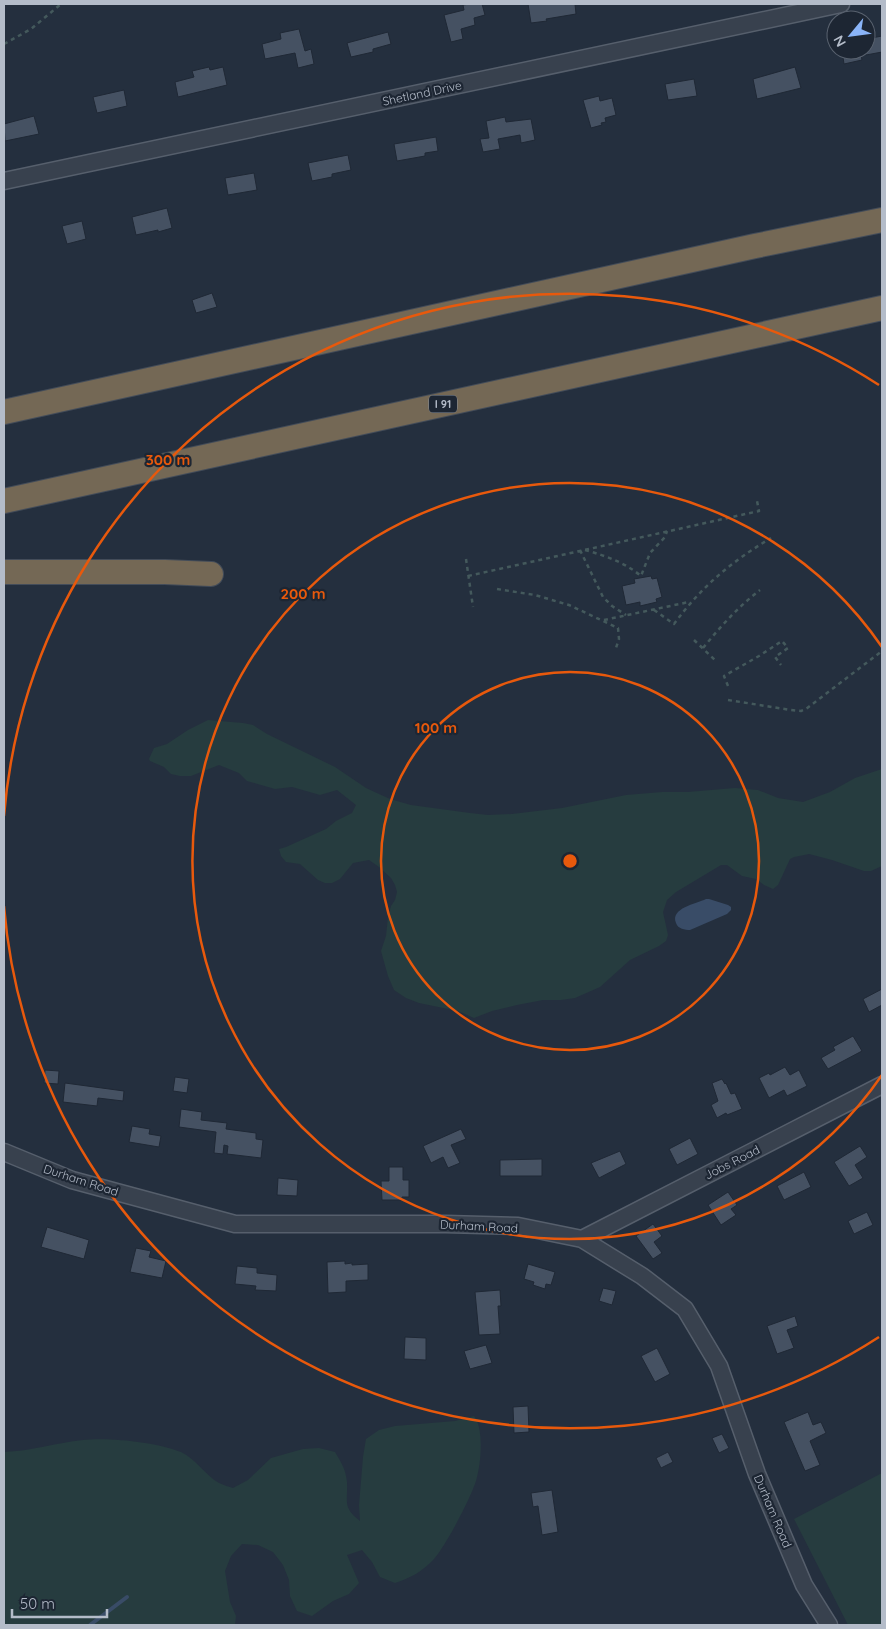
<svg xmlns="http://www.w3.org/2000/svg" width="886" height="1629" font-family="Quicksand,sans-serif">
<rect width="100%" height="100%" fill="#242f3e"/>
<path fill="#263c3f" d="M208,720L243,723L253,725L267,734L335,767L366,788L390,799L411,805L470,813L488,815L512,814L562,808L626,795L662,792H688L735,788L758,790L778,798L803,802L830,792L855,778L882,769V866L871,871H864L832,860L809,854L794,857L790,859L778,885L773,889L764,885L756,879L742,876L727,865H721L676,892L667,900L663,912L668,935L666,941L659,946L630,960L600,987L575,998L561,1000H543L517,1005L492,1011L474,1018L458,1011L419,1003L406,998L394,990L388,976L381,951L386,936L388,917L391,906L395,900L397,892L395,885L391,878L379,867L369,860L353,863L340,879L332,883H325L318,880L300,864L286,862L281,856L279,849L286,847L326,829L336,821L352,813L356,805L337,790L320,795L292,787L275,789L247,781L239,773L219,765L191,776H180L171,774L164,767L150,761L149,759L154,748L167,744L188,730Z
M474,1416C484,1428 481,1462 477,1477C474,1493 445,1547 434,1559C423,1571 411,1578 395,1583L380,1577L372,1562L362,1550L347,1555L359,1583L349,1594L333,1601L312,1616L297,1611L290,1596L289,1580L283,1565L273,1552L258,1545L242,1544L231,1556L225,1571L230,1602L236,1616L235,1625H4V1452C31,1451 56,1443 83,1440C108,1437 157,1442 181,1452C196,1459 205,1475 219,1483C224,1485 229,1487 233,1488L248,1480L271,1458L303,1449L319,1448L335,1452C341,1462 346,1470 347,1482C348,1502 342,1507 360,1521L359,1505L363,1457L366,1439L379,1430L395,1426L455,1421Z
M882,1473V1625H848L794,1519Z"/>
<path fill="#394c67" d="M706,899H709L728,905L731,907V910L727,914L690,930C685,930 678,929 676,923C670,908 696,904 706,899Z"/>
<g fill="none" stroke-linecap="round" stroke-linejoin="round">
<path stroke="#394c67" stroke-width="4" d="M90,1625L127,1597"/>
</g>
<path fill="#455162" stroke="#1f2835" d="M470,4H482L485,15L474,18L475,25L461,29L463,39L451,42L444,15L464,10L463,5Z
M528,4H575L576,14L546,19L547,21L531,23Z
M299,29L305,51L311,49L314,64L298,68L295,53L265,59L262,44L281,39L280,33Z
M388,32L391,44L373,49V52L351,57L347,43Z
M882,36V52L866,55V39Z
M842,50H860L862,60L844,64Z
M209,67L210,70L223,67L227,85L178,97L175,82L194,77L192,71Z
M795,67L801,88L757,99L753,79Z
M694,79L697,96L668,100L665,84Z
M124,90L127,106L97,113L93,97Z
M599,96L600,101L612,98L616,115L605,118L606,122L601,123L602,125L591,128L583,100Z
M34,116L39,134L5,141L4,124Z
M505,117L506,122L531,119L535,140L521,143L520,135L498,139L500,149L483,152L480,139L489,138L486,121Z
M436,137L438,151L425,153V156L397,161L394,144Z
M348,155L351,170L332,174V177L312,181L308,163Z
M254,173L257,190L228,195L225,178Z
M167,208L172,228L158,232V230L136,235L132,217Z
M82,221L86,239L67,244L62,226Z
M212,293L217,307L196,313L192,300Z
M651,576L652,579L657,578L662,597L656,599L657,602L640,606V602L626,605L622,586L635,583L634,579Z
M882,989V1005L869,1012L863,999Z
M853,1036L862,1051L828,1069L821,1058L835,1050L833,1047Z
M785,1067L790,1075L799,1070L807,1086L787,1096L784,1090L769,1098L759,1078L769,1073L770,1075Z
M45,1070L59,1071L58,1084L44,1083Z
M175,1077L189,1079L187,1093L173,1091Z
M722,1079L725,1084L726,1083L731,1094L735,1093L742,1109L727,1115L726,1113L717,1118L711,1105L718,1101L712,1083Z
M65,1083L124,1091L123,1101L98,1098L97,1106L63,1102Z
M181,1109L202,1112L201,1120L227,1123L226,1129L256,1133V1139L263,1140L261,1158L227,1154L228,1146L224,1145L223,1154L214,1153L216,1132L179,1127Z
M132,1126L150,1129L149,1134L161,1136L159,1147L129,1142Z
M461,1129L466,1139L451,1145L460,1163L448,1168L443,1157L431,1163L423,1146Z
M690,1138L698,1154L677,1165L669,1149Z
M860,1146L867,1157L855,1165L863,1178L849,1186L834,1162Z
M620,1151L626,1164L599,1178L591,1163Z
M542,1159V1176H500V1160Z
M389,1167H403V1180H409V1197H402V1200H382L381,1181H389Z
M804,1172L811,1187L784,1200L777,1186Z
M278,1178L298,1180L297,1196L277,1195Z
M728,1192L737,1205L731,1209L736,1215L721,1225L708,1205Z
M867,1212L873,1225L854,1234L848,1221Z
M653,1224L662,1236L654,1242L662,1253L653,1259L636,1236Z
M47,1227L89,1240L84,1259L41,1247Z
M136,1248L151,1251L149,1257L166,1261L162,1278L130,1272Z
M345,1261V1264L352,1263V1265L368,1264V1280L346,1281V1292L328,1293L327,1262Z
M528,1264L555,1272L551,1285L546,1284L545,1289L533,1285L534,1282L524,1279Z
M237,1266L257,1268V1273L277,1275L276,1291L255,1290L256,1286L235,1284Z
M603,1288L616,1291L612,1305L599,1301Z
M500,1290L501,1306H498L500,1334L479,1335L475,1292Z
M795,1316L798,1326L787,1330L794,1348L777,1354L767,1326Z
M405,1337L426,1338V1360L404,1359Z
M486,1345L492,1363L470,1369L464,1351Z
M657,1348L670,1374L655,1382L641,1356Z
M528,1406L529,1432L514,1433L513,1407Z
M808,1412L813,1425L821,1422L826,1433L810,1441L820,1465L805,1471L784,1422Z
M722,1434L729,1448L719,1453L712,1438Z
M668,1452L673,1462L661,1468L656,1458Z
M552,1490L558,1532L542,1535L538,1506L533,1507L531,1493Z"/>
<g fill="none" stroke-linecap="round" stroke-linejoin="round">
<g stroke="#565f6c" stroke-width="19">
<path id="minor" d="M4,181L841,4
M4,1152L72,1180L235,1224H446L518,1226L582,1239L642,1276L685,1309L719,1366L757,1474L804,1585L829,1625
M582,1239L882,1085"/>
</g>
<g stroke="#434c59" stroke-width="26">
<path id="highway" d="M4,412L755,246L882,220
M4,501L882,308
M4,572H165L211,574"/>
</g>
<path stroke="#44595c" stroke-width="2.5" stroke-dasharray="4 4" stroke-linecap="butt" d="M4,44L31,29L61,4
M580,550L603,597L612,606L626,615
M585,550C606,556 624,562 641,576L650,553L665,537L667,531
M466,559L473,607
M468,576L759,511L757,501
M497,589L535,595L569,605L618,628L619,639L616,648
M654,610L674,624C702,586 731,562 771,538
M604,620L689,602
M694,640L715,660
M703,648C721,626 738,607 760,590
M728,686L724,676L759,656L782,641L788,648L775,657L781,665
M728,700L791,710L801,711L806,709L882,651"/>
<use href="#minor" stroke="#38414e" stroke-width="16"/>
<use href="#highway" stroke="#746855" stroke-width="24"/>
</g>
<g fill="none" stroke="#e8590c" stroke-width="2.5">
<circle cx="570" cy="861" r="189"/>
<path d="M882 1075A378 378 0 1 1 882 647"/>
<path d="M879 1337A568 568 0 0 1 4 906M4 816A568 568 0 0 1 879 385"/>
</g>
<g text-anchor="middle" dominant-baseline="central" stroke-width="4.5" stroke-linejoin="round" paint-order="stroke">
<rect fill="#1d2633" stroke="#878f9c" stroke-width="1" x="429" y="395.5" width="28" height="17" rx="4"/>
<g font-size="11" font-weight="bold" fill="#b4bcc9">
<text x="443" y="404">I 91</text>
</g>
<g font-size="12" fill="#b4bcc9" stroke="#1d2633">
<text transform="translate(422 93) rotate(-12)">Shetland Drive</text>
<text transform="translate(732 1162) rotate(-27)">Jobs Road</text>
<text transform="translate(81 1180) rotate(18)">Durham Road</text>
<text transform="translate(479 1226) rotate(3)">Durham Road</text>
<text transform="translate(773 1511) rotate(67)">Durham Road</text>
</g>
</g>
<circle cx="570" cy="861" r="8" fill="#e8590c" stroke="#1d2633" stroke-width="2.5"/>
<g font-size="15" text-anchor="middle" font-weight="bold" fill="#e8590c" stroke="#1d2633" stroke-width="4.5" stroke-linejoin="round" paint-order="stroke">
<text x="168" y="465">300 m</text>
<text x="303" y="599">200 m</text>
<text x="436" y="733">100 m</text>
</g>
<rect width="886" height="1629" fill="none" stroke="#b4bcc9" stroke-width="10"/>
<g transform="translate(851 35) rotate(241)"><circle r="24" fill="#1d2633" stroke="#59626f"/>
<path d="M0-4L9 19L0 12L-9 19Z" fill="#8ab4f8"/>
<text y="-8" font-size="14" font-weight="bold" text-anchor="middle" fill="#b4bcc9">N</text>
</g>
<path d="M12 1609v8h95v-8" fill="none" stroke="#b4bcc9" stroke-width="2.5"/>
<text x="20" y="1609" font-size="15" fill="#b4bcc9" stroke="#1d2633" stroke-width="4" paint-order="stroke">50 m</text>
</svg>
